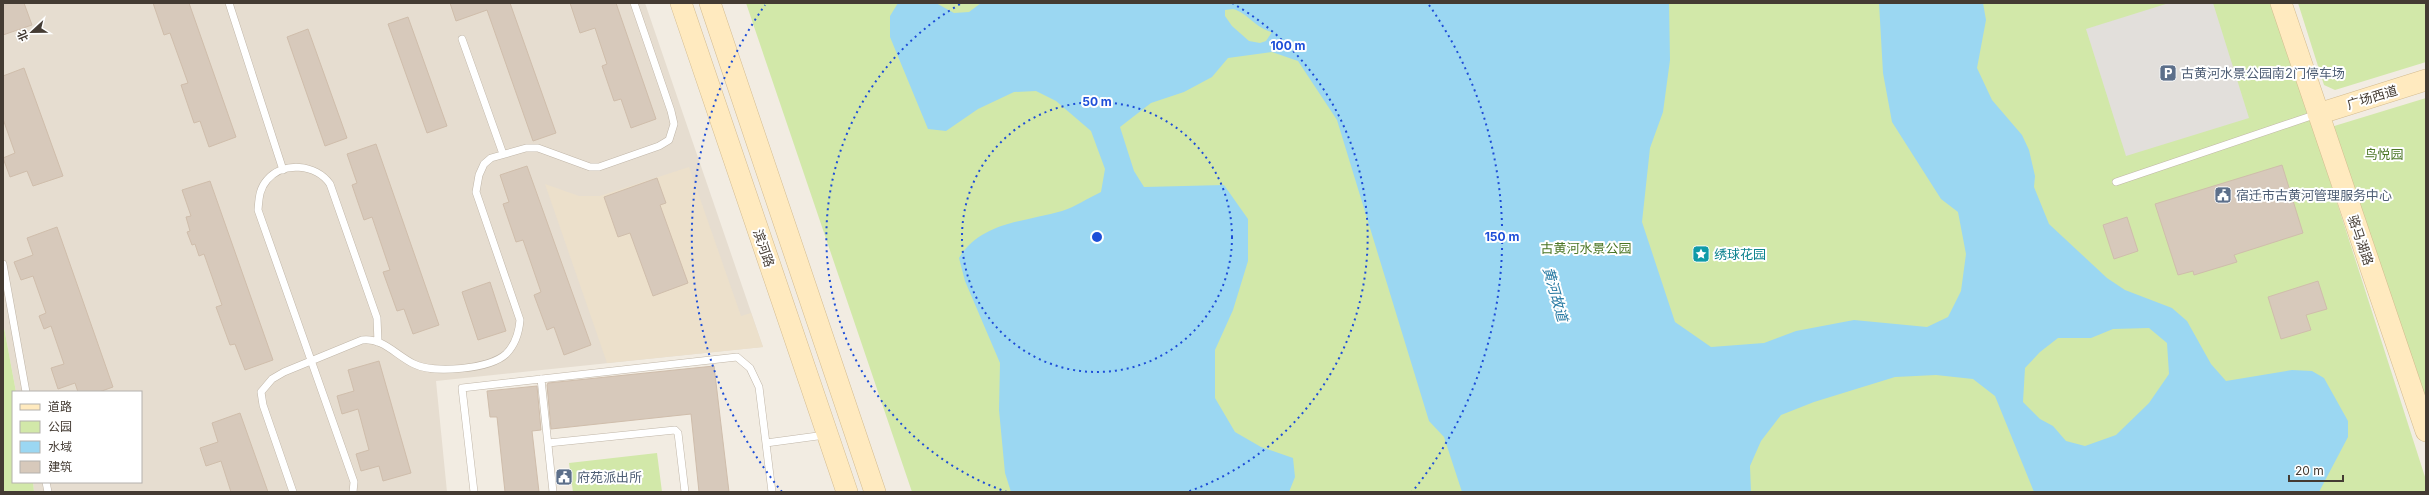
<svg xmlns="http://www.w3.org/2000/svg" width="2429" height="495" font-family="Inter,'Noto Sans SC',sans-serif">
<rect width="100%" height="100%" fill="#f2ece2"/>
<path fill="#e6ddd0" d="M3,3H645L763,347L436,381L447,492H34L33,482H141V392H16L3,322Z"/>
<path fill="#ece0cb" d="M689,167L741,316L751,313L763,347L607,363L545,184L579,196H600Z"/>
<path fill="#d2e8a9" d="M746,3H2273L2426,480V492H912Z
M2298,3H2426V62L2335,90L2324,85Z
M2426,98V399L2331,127Z
M3,322L16,392H13V482H33L34,492H3Z
M657,453L662,492H573L569,463Z"/>
<path fill="#e2dfdb" d="M2169,3H2213L2249,118L2126,156L2086,29Z"/>
<path fill="#9bd7f2" fill-rule="evenodd" d="M898,3H936L954,13L969,12L981,3H1669L1670,60L1663,112L1650,148L1642,222L1675,322L1711,347L1764,343L1796,331L1854,320L1927,327L1948,317L1961,291L1966,254L1958,212L1941,199L1892,122L1883,73L1879,3H1983L1986,20L1977,68L1992,100L2022,135L2029,150L2035,176L2034,187L2049,224L2107,278L2125,290L2172,308L2187,321L2211,364L2226,381L2292,370L2312,371L2324,378L2348,421V437L2319,492H2034L1995,396L1973,379L1936,375L1895,377L1814,402L1781,415L1761,441L1750,466L1751,492H1462L1444,437L1429,421L1337,120L1298,61L1272,52L1228,58L1212,77L1184,92L1151,103L1120,127L1134,171L1144,187L1224,185L1248,219V261L1233,310L1215,350V398L1235,432L1261,447L1293,458L1295,477L1289,492H1011L1005,473L999,410L1000,363L965,281L959,258C981,222 1024,222 1062,211C1075,207 1088,198 1101,192L1105,169L1091,131L1056,101L1036,91L1014,92L978,109L946,131L928,129L890,37V16ZM1233,9C1248,13 1255,28 1272,32L1266,41L1260,43L1249,41L1232,26L1225,16V10ZM2149,328L2167,343L2169,374L2149,403L2116,435L2085,446L2066,441L2053,426L2040,419L2023,402L2025,368L2040,352L2058,338H2091L2113,329Z"/>
<path fill="#d7c9bb" stroke="#cfbdab" d="M3,3H24L32,25L3,35Z
M153,3H189L236,137L209,147L200,121L194,123L181,85L188,83L170,33L164,35Z
M450,3H510L556,133L533,141L487,10L456,21Z
M570,3H616L656,119L631,128L621,99L614,101L602,66L607,64L595,28L580,33Z
M408,17L447,126L427,133L388,24Z
M308,29L347,138L325,146L287,37Z
M24,68L63,176L33,186L27,171L10,177L3,158L15,153L3,119V76Z
M376,144L439,325L413,334L404,309L397,311L383,272L390,270L372,217L364,220L352,185L357,183L347,154Z
M2282,165L2303,233L2234,255L2237,262L2194,275L2193,271L2178,275L2155,204Z
M527,166L591,345L564,355L554,327L547,330L534,295L541,292L523,240L516,242L503,204L509,202L500,175Z
M657,178L666,203L660,205L688,283L653,296L630,233L618,237L604,197Z
M210,181L273,360L245,370L235,344L230,345L216,307L222,305L204,254L199,256L195,244L192,245L187,232L190,231L186,217L191,216L182,190Z
M2127,217L2138,251L2114,259L2103,225Z
M57,227L113,387L99,392H78L75,383L58,389L51,368L64,364L51,326L44,329L39,316L46,313L33,276L21,280L14,262L33,255L27,238Z
M2318,281L2327,309L2306,315L2311,330L2281,339L2268,297Z
M490,282L506,331L478,340L462,292Z
M379,361L411,473L383,481L379,466L361,471L356,454L369,450L358,409L342,414L337,396L354,391L348,370Z
M714,366L729,492H699L691,414L551,429L547,385L548,383Z
M537,386L541,430L532,431L539,492H505L497,417H490L487,391Z
M240,413L268,492H231L221,461L206,466L200,448L218,442L212,423Z"/>
<g fill="none" stroke-linecap="round" stroke-linejoin="round">
<g stroke="#c0b6a8" stroke-width="8">
<path id="lane" d="M229,3L283,170
M462,39L503,154
M2116,182L2317,114
M3,264L26,392
M541,379L553,492
M548,443L675,430L678,433L685,492
M766,443L825,435
M46,482L48,492
M293,492L263,405L261,392L272,379L284,372L362,340C382,337 397,356 414,364C434,374 490,369 506,354C515,345 519,332 520,320L476,192L479,175L484,164L491,158L526,148H538L590,167H599L659,146L669,140L674,124L671,111L634,3
M353,492L354,482L258,210C259,199 259,189 267,180C283,161 316,164 330,184L377,318L378,342
M474,492L462,388L737,357L750,368L759,387L772,492"/>
</g>
<g stroke="#d4bc90" stroke-width="22">
<path id="secondary" d="M681,3L847,492
M710,3L875,492
M2281,3L2426,431
M2318,114L2426,80"/>
</g>
<use href="#lane" stroke="#fff" stroke-width="7"/>
<use href="#secondary" stroke="#ffeabf" stroke-width="21"/>
</g>
<g fill="none" stroke="#1d4ed8" stroke-width="2" stroke-dasharray="2 4">
<circle cx="1097" cy="237" r="135"/>
<path d="M1007 492A270 270 0 0 1 962 3M1232 3A270 270 0 0 1 1187 492"/>
<path d="M782 492A405 405 0 0 1 765 5M1429 5A405 405 0 0 1 1412 492"/>
</g>
<defs>
<g id="parking-square" transform="scale(0.9)"><rect x="-9" y="-9" width="18" height="18" rx="4" fill="#5c6f8a" stroke="#fff"/><path d="M-3.5-5.5H1a3.5 3.5 0 0 1 0 7H-1V5.5H-3.5ZM-1-3.4V-.6H.8a1.4 1.4 0 0 0 0-2.8Z" fill="#fff"/></g>
<g id="civic-square" transform="scale(0.9)"><rect x="-9" y="-9" width="18" height="18" rx="4" fill="#5c6f8a" stroke="#fff"/><path d="M-.6-6.5H3V-4.5H.6V-3L4-1V1h2V6H-6V1h2V-1L-.6-3ZM-1.2 2.5V6h2.4V2.5Z" fill="#fff"/></g>
<g id="sight-square" transform="scale(0.9)"><rect x="-9" y="-9" width="18" height="18" rx="4" fill="#0f9aa8" stroke="#fff"/><path d="M0-6L1.8-2.2L6-1.7L2.9 1.2L3.7 5.4L0 3.3L-3.7 5.4L-2.9 1.2L-6-1.7L-1.8-2.2Z" fill="#fff"/></g>
</defs>
<g fill-rule="evenodd">
<use href="#parking-square" x="2168" y="73"/>
<use href="#civic-square" x="2223" y="195"/>
<use href="#sight-square" x="1701" y="254"/>
<use href="#civic-square" x="564" y="477"/>
</g>
<g text-anchor="middle" dominant-baseline="central" stroke-width="4" stroke-linejoin="round" paint-order="stroke">
<g font-size="13" fill="#4e5e75" stroke="#fff" text-anchor="start">
<text x="2181" y="73">古黄河水景公园南2门停车场</text>
<text x="2236" y="195">宿迁市古黄河管理服务中心</text>
<text x="577" y="477">府苑派出所</text>
</g>
<g font-size="13" fill="#443b33" stroke="#fff">
<text transform="translate(2372 97) rotate(-17)">广场西道</text>
<text transform="translate(2361 240) rotate(71)">骆马湖路</text>
<text transform="translate(764 248) rotate(71)">滨河路</text>
</g>
<g font-size="13" fill="#4b7625" stroke="#fff">
<text x="2384" y="154">鸟悦园</text>
<text x="1586" y="248">古黄河水景公园</text>
</g>
<g font-size="13" fill="#0d838f" stroke="#fff" text-anchor="start">
<text x="1714" y="254">绣球花园</text>
</g>
<g font-size="14" font-style="italic" fill="#2779a2" stroke="#fff">
<text transform="translate(1556 294) rotate(74)">黄河故道</text>
</g>
</g>
<circle cx="1097" cy="237" r="6" fill="#1d4ed8" stroke="#fff" stroke-width="2"/>
<g font-size="12" text-anchor="middle" font-weight="bold" fill="#1d4ed8" stroke="#fff" stroke-width="4" stroke-linejoin="round" paint-order="stroke">
<text x="1288" y="50">100 m</text>
<text x="1097" y="106">50 m</text>
<text x="1502" y="241">150 m</text>
</g>
<rect width="2429" height="495" fill="none" stroke="#443b33" stroke-width="8"/>
<rect x="12" y="391" width="130" height="92" fill="#ffffff" stroke="#b4b1ad"/>
<rect x="20" y="404" width="20" height="6" fill="#ffeabf" stroke="#b4b1ad"/>
<text x="48" y="411" font-size="12" fill="#443b33">道路</text>
<rect x="20" y="421" width="20" height="12" fill="#d2e8a9" stroke="#b4b1ad"/>
<text x="48" y="431" font-size="12" fill="#443b33">公园</text>
<rect x="20" y="441" width="20" height="12" fill="#9bd7f2" stroke="#b4b1ad"/>
<text x="48" y="451" font-size="12" fill="#443b33">水域</text>
<rect x="20" y="461" width="20" height="12" fill="#d7c9bb" stroke="#b4b1ad"/>
<text x="48" y="471" font-size="12" fill="#443b33">建筑</text>
<g transform="translate(32 32) rotate(248)" stroke="#ffffff" stroke-width="3" paint-order="stroke">
<path d="M0-3L7 15L0 10L-7 15Z" fill="#443b33"/>
<text y="-6" font-size="11" font-weight="bold" text-anchor="middle" fill="#443b33">北</text>
</g>
<path d="M2289 475v6h54v-6" fill="none" stroke="#443b33" stroke-width="2"/>
<text x="2295" y="475" font-size="12" fill="#443b33" stroke="#ffffff" stroke-width="3" paint-order="stroke">20 m</text>
</svg>
